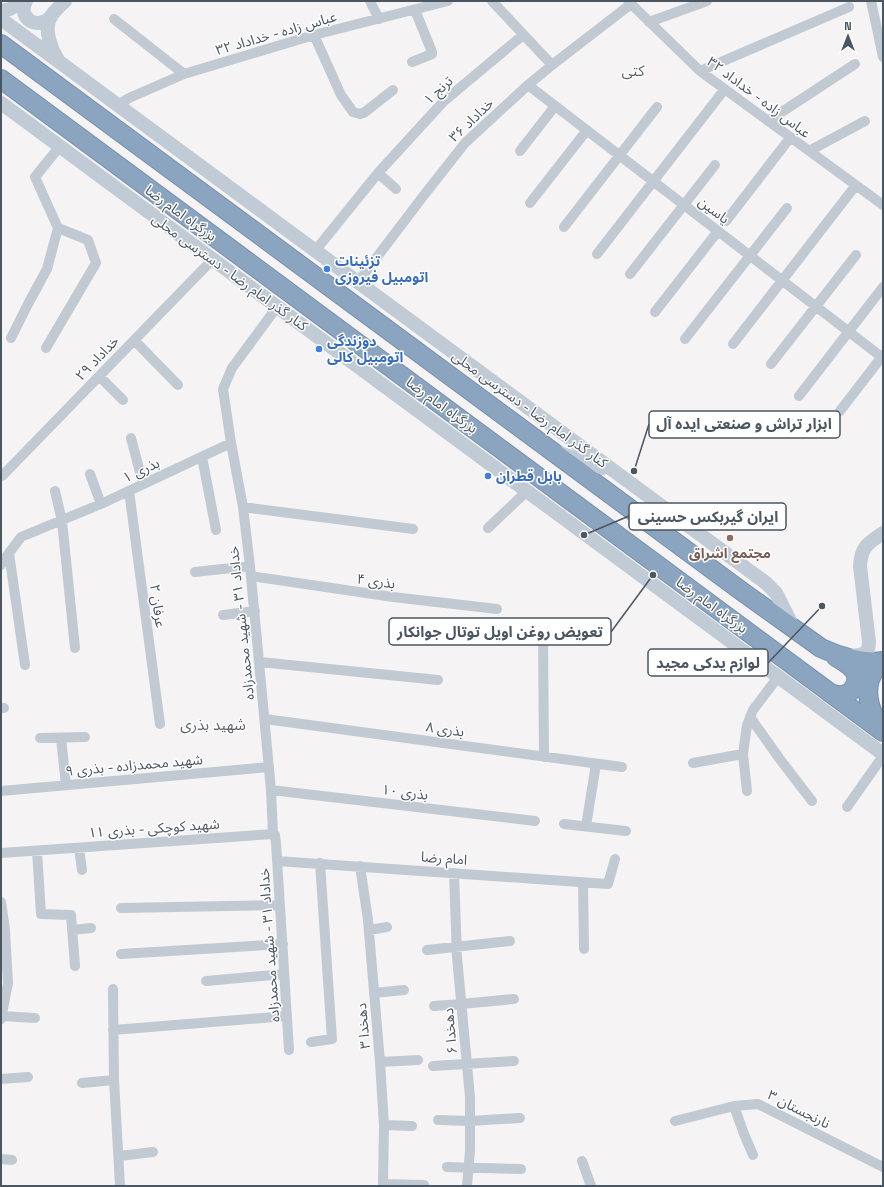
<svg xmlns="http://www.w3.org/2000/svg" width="884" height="1187" font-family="'Space Grotesk','Noto Sans Arabic',sans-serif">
<rect width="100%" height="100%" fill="#f5f3f3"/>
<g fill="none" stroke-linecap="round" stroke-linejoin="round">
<g stroke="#7690ad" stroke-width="20">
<path id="highway" d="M1,44L740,590L821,648C838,656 864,664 883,661
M1,79L883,732
M830,693C834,694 838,696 843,695C854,693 860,680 854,671C850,665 842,661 836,657
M882,727C866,708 861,679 883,662"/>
</g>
<path stroke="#c1cad2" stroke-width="10" d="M370,1L379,19
M492,1L552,65
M628,1L700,71L883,205
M871,1L883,57
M114,19L184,74
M649,22L707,1
M314,35L341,95L353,112L360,114L365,112L393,90
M412,62L432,54V52L415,10
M700,71L849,7
M528,85L883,358
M118,105L129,98L184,74L314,35L448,1
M768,121L855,64
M520,151L555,106
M809,151L865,121
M378,173L396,189
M530,203L587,130
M726,221L790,138
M564,227L657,107
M315,251L378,173L443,102L523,35
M597,254L724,90
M630,274L715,165
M358,282L421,199L465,143L528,85L552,65L631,4
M277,307L232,368L223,389L231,443L243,507L250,566L271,790L273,834L275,835L276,843L289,1050
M655,312L718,231
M11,338L28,304L47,269L58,228L35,177L60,146
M685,339L787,208
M134,340L178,385
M733,344L856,185
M46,348L96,263L88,240L58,228
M771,364L856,255
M99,376L123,400
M799,396L883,287
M840,411L883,355
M131,438L143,484
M202,457L216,530
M90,474L101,504
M2,476L213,259
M55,491L62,521L75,648
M129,491L160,724
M243,507L413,529
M488,528L527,491
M1,565L9,553
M195,572L250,566
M251,576L393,597L497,609
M223,615L255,611
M543,634L544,757
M260,662L438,680
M25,665L9,553L21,537L101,504L231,443
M1,708H4
M750,717L779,758L812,801
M265,719L622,767
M40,738L85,737
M61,738L66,785
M693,763L743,754
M271,790L535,821
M1,791L269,767
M747,791L743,754L747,725L753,710L778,677
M847,807L883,756
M564,824L626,831
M586,826L596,764
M79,848L82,870
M37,851L41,914L71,915L75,966
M1,853L273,834
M277,861L608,884L615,859
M360,866L368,920L380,1062L384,1125L383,1184L424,1185
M454,873L457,957L470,1097V1151L467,1186
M583,882L584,949
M1,902L5,930L8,983L1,1019
M121,908L280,905
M72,930L91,928
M369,930L387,927
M427,950L510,941
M121,954L283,944
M206,981L284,974
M113,989L114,1080L120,1186
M374,993L404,990
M434,1006L461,1004L514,999
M2,1016L35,1018
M113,1030L287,1016
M311,1042L332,1039L320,863
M380,1062L418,1060
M433,1066L514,1061
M1,1079L28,1077
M82,1083L114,1080
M734,1106L744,1134L753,1155
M438,1120L470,1121L520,1118
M675,1121L734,1106L758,1104L883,1167
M384,1125L412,1126
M119,1156L153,1152
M1,1159L12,1160
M582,1161L591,1186
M447,1167L521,1169"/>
<path stroke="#c1cbd6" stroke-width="14" d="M26,1C17,18 37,31 51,17
M1,11L10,9L24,1
M1,19L766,583L776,593L793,627
M58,60C51,49 44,30 50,18C53,12 60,6 65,1
M1,103L883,754
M560,453L603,468
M848,656C859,655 869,656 869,642L860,566C861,547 868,543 883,533"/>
<use href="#highway" stroke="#8ba5c1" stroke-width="18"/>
</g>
<g fill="#3f7fe0" stroke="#fff" stroke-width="1.5">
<circle cx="327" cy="269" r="4"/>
<circle cx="319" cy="349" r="4"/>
<circle cx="488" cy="476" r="4"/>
</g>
<circle fill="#8d6e63" stroke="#fff" stroke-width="1.5" cx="730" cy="538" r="4"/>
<g text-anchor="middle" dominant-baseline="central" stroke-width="3" stroke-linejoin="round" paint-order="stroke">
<g font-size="14" fill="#4a5661" stroke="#fff">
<text transform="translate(276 33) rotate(-16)">عباس زاده - خداداد ۳۲</text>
<text transform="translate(438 90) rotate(-43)">ترنج ۱</text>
<text transform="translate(759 97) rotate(37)">عباس زاده - خداداد ۳۲</text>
<text transform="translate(471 120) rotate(-44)">خداداد ۳۶</text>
<text transform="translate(714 210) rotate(37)">یاسین</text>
<text transform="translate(181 213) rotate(36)">بزرگراه امام رضا</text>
<text transform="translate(230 272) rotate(36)">کنار گذر امام رضا - دسترسی محلی</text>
<text transform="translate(97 358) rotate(-46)">خداداد ۲۹</text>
<text transform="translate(442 405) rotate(36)">بزرگراه امام رضا</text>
<text transform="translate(530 409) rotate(36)">کنار گذر امام رضا - دسترسی محلی</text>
<text transform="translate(141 470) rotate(-25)">بذری ۱</text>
<text transform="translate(376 581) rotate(8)">بذری ۴</text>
<text transform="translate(712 605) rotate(36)">بزرگراه امام رضا</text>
<text transform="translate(158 606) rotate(82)">عرفان ۲</text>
<text transform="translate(241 623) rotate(-96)">خداداد ۳۱ - شهید محمدزاده</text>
<text transform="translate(445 729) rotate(8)">بذری ۸</text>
<text transform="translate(134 765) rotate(-5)">شهید محمدزاده - بذری ۹</text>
<text transform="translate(405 792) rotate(7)">بذری ۱۰</text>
<text transform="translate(154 828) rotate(-4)">شهید کوچکی - بذری ۱۱</text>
<text transform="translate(444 858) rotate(4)">امام رضا</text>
<text transform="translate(269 945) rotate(-94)">خداداد ۳۱ - شهید محمدزاده</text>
<text transform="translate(363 1026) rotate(-95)">دهخدا ۳</text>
<text transform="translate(450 1031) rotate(-95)">دهخدا ۶</text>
<text transform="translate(799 1109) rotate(27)">نارنجستان ۳</text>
</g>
<g font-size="14" font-weight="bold" fill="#366cbe" stroke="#fff" text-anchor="start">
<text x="335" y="261">تزئینات<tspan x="335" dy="16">اتومبیل فیروزی</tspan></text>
<text x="327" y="341">دوزندگی<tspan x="327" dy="16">اتومبیل کالی</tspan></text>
<text x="496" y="476">بابل قطران</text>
</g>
<g font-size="14" font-weight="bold" fill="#785e54" stroke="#fff">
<text x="730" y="553">مجتمع اشراق</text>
</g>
<g font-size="15" fill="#5f6368" stroke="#fff">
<text x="633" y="70">کتی</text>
<text x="213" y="724">شهید بذری</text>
</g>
</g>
<path fill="none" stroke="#4a5661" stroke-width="1.5" d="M634 471L649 424M584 535L629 516M653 575L611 632M822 606L768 663"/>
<g fill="#4a5661" stroke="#fff" stroke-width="1.5">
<circle cx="634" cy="471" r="4"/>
<circle cx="584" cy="535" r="4"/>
<circle cx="653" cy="575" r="4"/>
<circle cx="822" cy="606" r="4"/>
</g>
<g fill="#fff" stroke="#4a5661" stroke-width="1.5">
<rect x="649" y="411" width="191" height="27" rx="4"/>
<rect x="629" y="503" width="157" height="27" rx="4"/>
<rect x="389" y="618" width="222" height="27" rx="4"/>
<rect x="648" y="649" width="120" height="27" rx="4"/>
</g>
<g font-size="15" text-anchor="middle" font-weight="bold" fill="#4a5661">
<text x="744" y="429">ابزار تراش و صنعتی ایده آل</text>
<text x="708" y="522">ایران گیربکس حسینی</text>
<text x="500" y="637">تعویض روغن اویل توتال جوانکار</text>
<text x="708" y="668">لوازم یدکی مجید</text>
</g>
<rect width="884" height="1187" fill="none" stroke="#4a5661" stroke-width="4"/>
<g transform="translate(848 36)" stroke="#ffffff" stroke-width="3" paint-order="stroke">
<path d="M0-3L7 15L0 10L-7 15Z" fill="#4a5661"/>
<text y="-6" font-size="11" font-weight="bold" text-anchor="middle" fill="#4a5661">N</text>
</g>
</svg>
